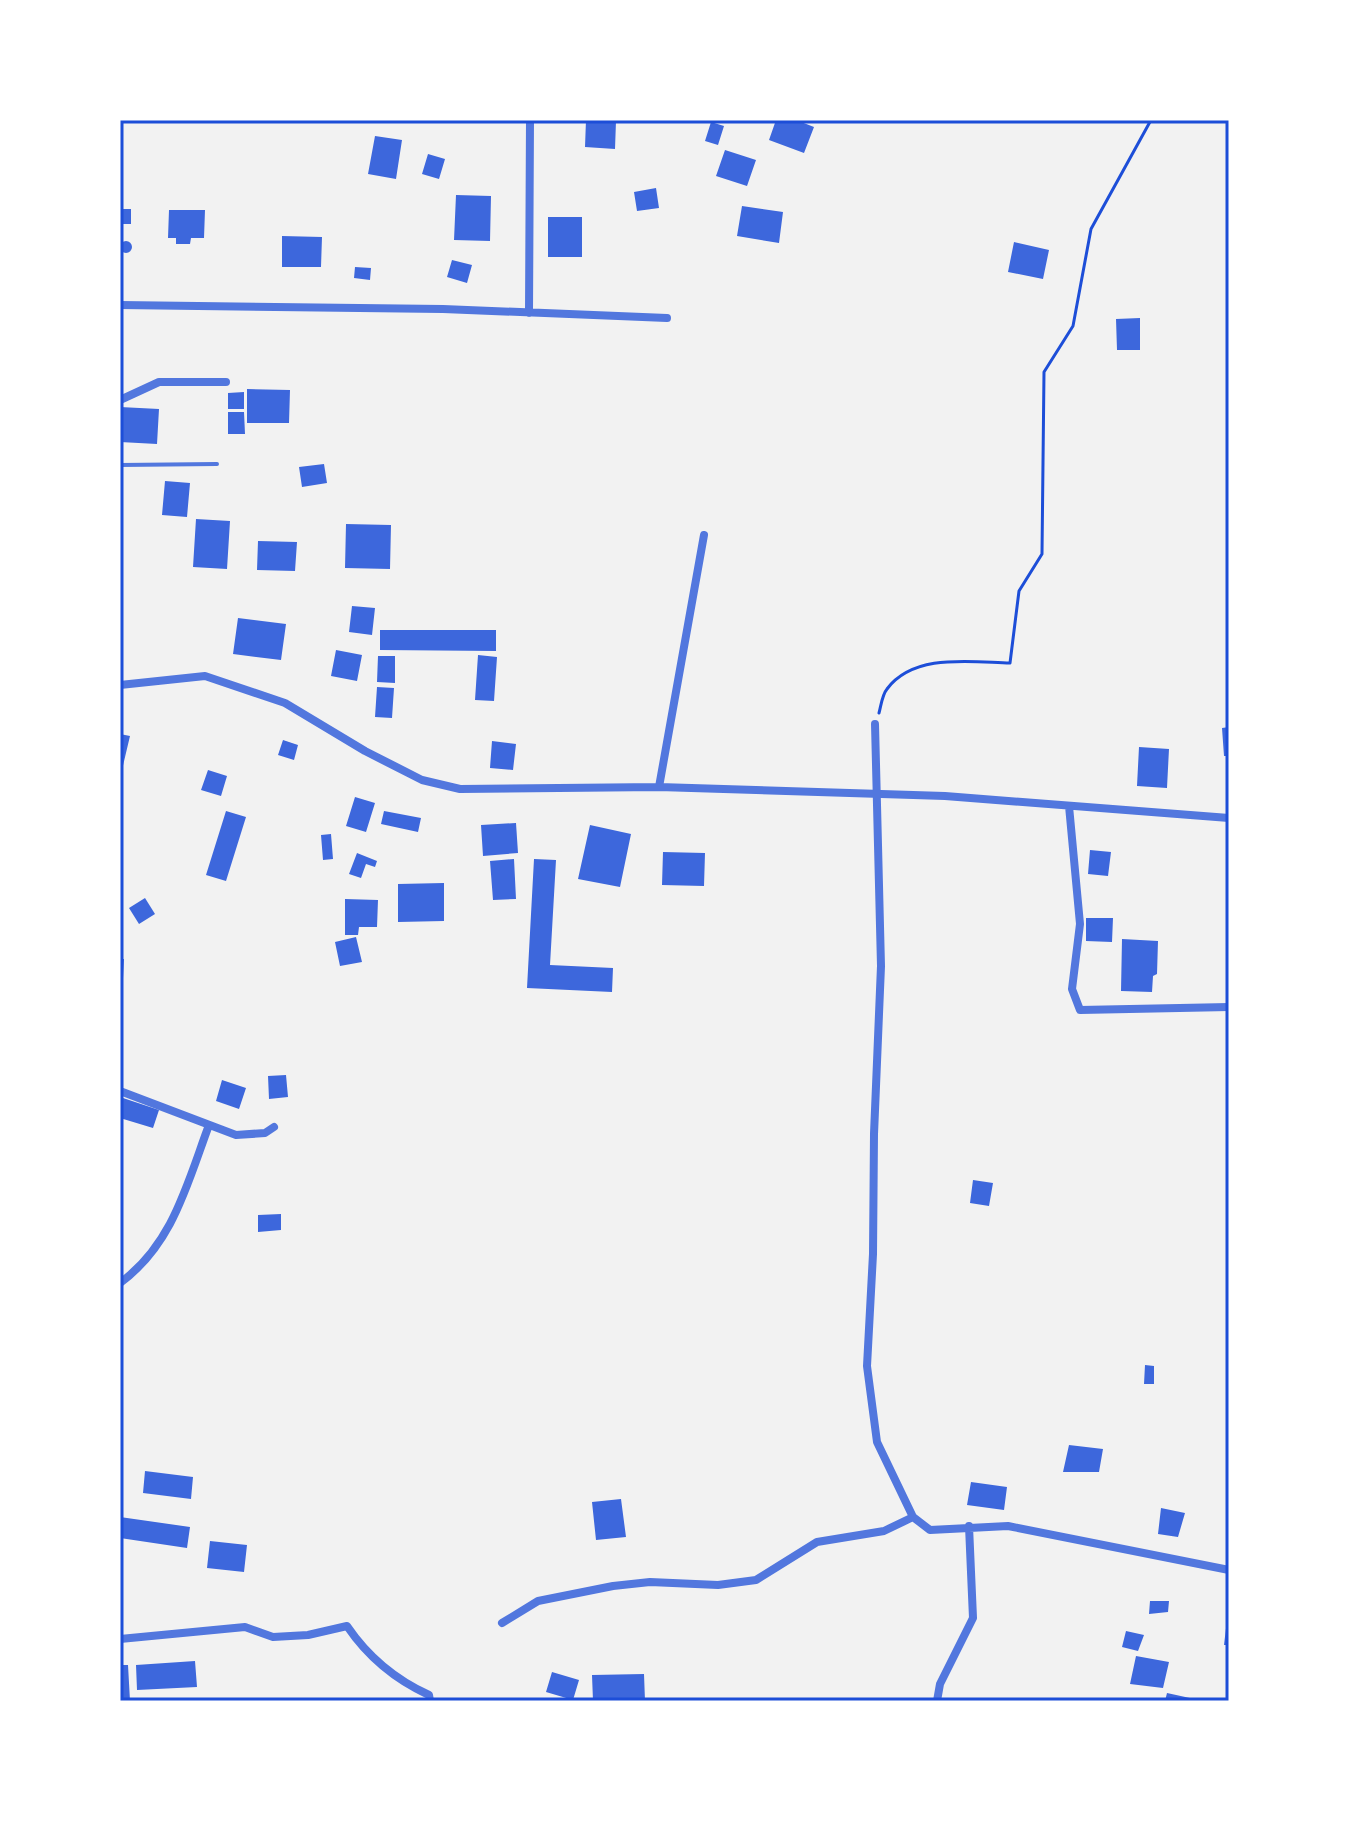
<svg xmlns="http://www.w3.org/2000/svg" width="1349" height="1821" font-family="'Fira Sans Condensed',sans-serif">
<rect width="100%" height="100%" fill="#f2f2f2"/>
<path fill="#3d67dc" d="M586,120L616,121L615,149L585,147Z
M776,120H796L814,127L804,153L769,140Z
M711,122L724,126L718,145L705,141Z
M375,136L402,140L396,179L368,174Z
M725,150L756,160L747,186L716,176Z
M428,154L445,159L439,179L422,174Z
M656,188L659,208L637,211L634,192Z
M456,195L491,196L490,241L454,240Z
M742,206L783,212L779,243L737,236Z
M120,209H131V224H120Z
M169,210H205L204,238H191L190,244H176V238H168Z
M548,217H582V257H548Z
M282,236L322,237L321,267H282Z
M120 247a6 6 0 1 1 12 0a6 6 0 1 1-12 0Z
M1014,242L1049,250L1043,279L1008,272Z
M452,260L472,265L467,283L447,277Z
M355,267L371,268L370,280L354,278Z
M1140,318V350H1117L1116,319Z
M247,389L290,390L289,423H247Z
M244,392V409H228V393Z
M120,407L159,409L157,444L120,442Z
M228,412H244L245,434H228Z
M324,464L327,483L302,487L299,467Z
M165,481L190,483L187,517L162,515Z
M196,519L230,521L227,569L193,567Z
M346,524L391,525L390,569L345,568Z
M258,541L297,542L295,571L257,570Z
M352,606L375,608L372,635L349,632Z
M238,618L286,624L281,660L233,654Z
M380,630H496V651L380,650Z
M336,650L362,655L357,681L331,676Z
M478,655L497,657L494,701L475,700Z
M378,656H395V683L377,682Z
M377,687L394,688L392,718L375,717Z
M1229,727V756H1224L1222,728Z
M120,734L130,736L121,774H120Z
M283,740L298,745L294,760L278,755Z
M492,741L516,744L513,770L490,768Z
M1139,747L1169,749L1167,788L1137,786Z
M208,770L227,776L221,796L201,790Z
M355,797L375,803L366,832L346,826Z
M226,811L246,817L226,881L206,875Z
M384,811L421,818L418,832L381,824Z
M516,823L518,853L483,856L481,825Z
M590,825L631,834L620,887L578,879Z
M331,834L333,859L323,860L321,835Z
M1090,850L1111,852L1108,876L1088,874Z
M663,852L705,853L704,886L662,885Z
M357,853L377,861L375,867L366,864L361,878L349,874Z
M514,859L516,899L493,900L490,861Z
M534,859L556,860L550,965L613,968L612,992L527,988Z
M444,883V921L398,922V884Z
M145,898L155,914L139,924L129,908Z
M345,899L378,900L377,927H359L358,935H345Z
M1086,918H1113L1112,942L1086,941Z
M356,937L362,962L340,966L335,942Z
M1122,939L1158,941L1157,974L1153,976L1152,992L1121,991Z
M120,959H124L123,978H120Z
M286,1075L288,1097L269,1099L268,1076Z
M222,1080L246,1088L239,1109L216,1101Z
M120,1097L159,1110L153,1128L120,1118Z
M973,1180L993,1183L989,1206L970,1203Z
M281,1214V1230L258,1232V1215Z
M1145,1365L1154,1366V1384H1144Z
M1069,1445L1103,1449L1099,1472H1063Z
M145,1471L193,1477L191,1499L143,1493Z
M971,1482L1007,1487L1004,1510L967,1505Z
M621,1499L626,1537L596,1540L592,1502Z
M1161,1508L1185,1513L1178,1537L1158,1534Z
M120,1517L190,1527L187,1548L120,1538Z
M210,1541L247,1545L244,1572L207,1568Z
M1150,1601H1169L1168,1612L1149,1614Z
M1227,1620H1229V1645H1224Z
M1126,1631L1144,1635L1138,1651L1122,1647Z
M1136,1656L1169,1662L1163,1688L1130,1684Z
M195,1661L197,1687L137,1690L136,1665Z
M120,1665H128L130,1701H120Z
M552,1672L579,1680L573,1700L546,1692Z
M644,1674L645,1701H593L592,1675Z
M1167,1693L1199,1700V1701H1165Z"/>
<g fill="none" stroke-linecap="round" stroke-linejoin="round">
<path stroke="#1d4ed8" stroke-width="3" d="M879,713C881,706 882,695 887,689C914,653 970,662 1010,663L1019,591L1042,554L1044,372L1073,326L1091,229L1151,120"/>
<path stroke="#5277de" stroke-width="4" d="M120,465L217,464"/>
<path stroke="#5277de" stroke-width="8" d="M120,305L443,309L667,318
M529,313L530,120
M120,400L159,382H226
M120,685L205,676L285,703L365,751L422,780L460,789L659,787L945,796L1229,818
M875,724L881,966L874,1134L873,1254L867,1366L877,1442L913,1517L930,1530L1008,1526L1229,1570
M659,787L704,535
M1069,806L1080,924L1072,989L1080,1010L1229,1007
M120,1091L236,1135L265,1133L274,1127
M120,1283C173,1244 187,1184 209,1125
M502,1623L538,1601L613,1586L650,1582L718,1585L756,1580L817,1542L884,1531L913,1517
M120,1639L245,1627L273,1637L308,1635L347,1626C368,1657 394,1679 429,1695L430,1701
M937,1701L940,1684L973,1618L969,1526"/>
</g>
<rect width="1349" height="1821" fill="none" stroke="#ffffff" stroke-width="244"/>
<rect x="122" y="122" width="1105" height="1577" fill="none" stroke="#1d4ed8" stroke-width="3"/>
</svg>
